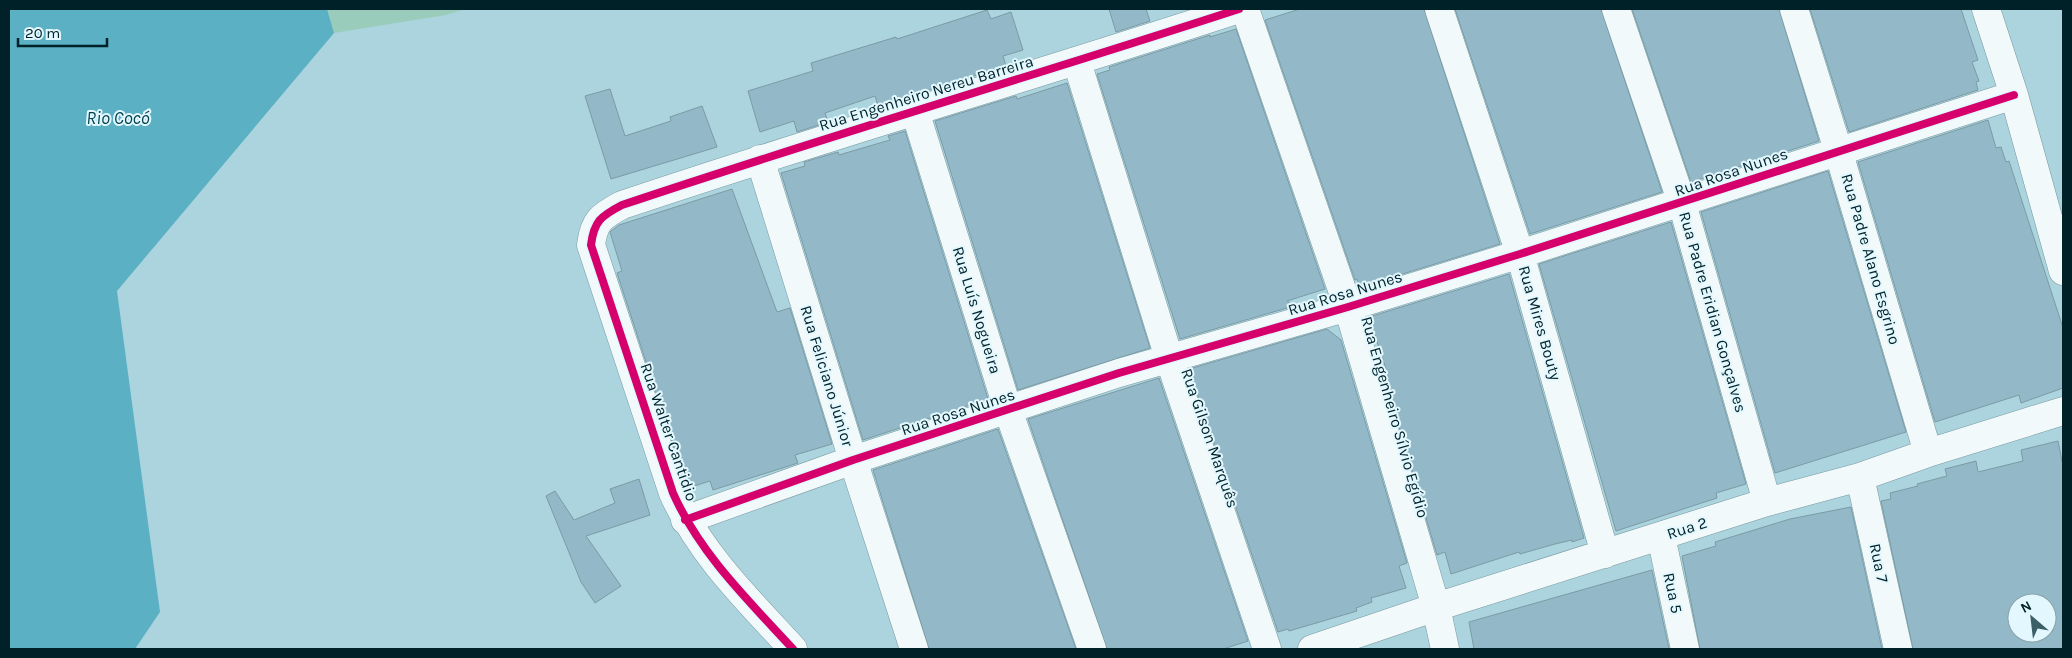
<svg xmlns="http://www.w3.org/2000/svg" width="2072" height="658" font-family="Karla,sans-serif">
<rect width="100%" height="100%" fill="#abd4de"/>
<path fill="#9accbb" d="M327,9H465L446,15L334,33Z"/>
<path fill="#5bb0c3" d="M9,9H327L334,33L117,291L160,612L135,649H9Z"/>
<path fill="#93b9c8" stroke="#7c9aa4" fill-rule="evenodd" d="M1109,9H1146L1150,21L1116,32Z
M1300,9H1424L1500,244L1360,287L1357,279L1355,280L1265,20Z
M1455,9H1601L1662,192L1530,234Z
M1632,9H1779L1819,141L1691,182Z
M1810,9H1961L1978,60L1972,62L1979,81L1976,82L1978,90L1849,132Z
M987,10L991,19L1011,12L1023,50L1003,56L1006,66L878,106L875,96L825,113L828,122L797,132L794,121L760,132L748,91L813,71L811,63L896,37L897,39Z
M1236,29L1325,289L1287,301L1294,306L1180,339L1097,74L1110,70L1109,67L1210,35V37Z
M1067,83L1150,348L1018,390L935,121L1016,96L1017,99Z
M610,89L625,136L671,121L670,117L702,106L717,147L611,179L585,96Z
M1988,120L1996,148L2001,147L2006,162L2009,161L2063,328V388L2021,403L2019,395L1935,422L1858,162Z
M905,131L988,399L863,440L781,173L805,166L804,162L838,152L839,155L890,140L888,136Z
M1828,171L1906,432L1775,473L1701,212Z
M732,189L777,312L790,308L832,444L795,455L798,463L713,490L710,481L691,487L682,459L678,460L617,273L622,271L610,232L619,225Z
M1671,222L1746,484L1716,493L1717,498L1616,531L1539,264Z
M1509,274L1584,538L1572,542V540L1555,544L1520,554L1519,552L1451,574L1445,552L1437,555L1382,369L1387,372L1369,317Z
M1327,329L1341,340L1407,563L1399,566L1406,588L1371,598L1372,602L1356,608L1357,611L1289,631L1288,629L1278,632L1189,369Z
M1159,378L1248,641L1223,649H1107L1028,419Z
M998,429L1076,649H929L873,470Z
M2058,441L2063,466V649H1913L1881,501L1891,499L1890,493L1918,486L1917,484L1947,476L1945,469L1976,461L1978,472L2023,461L2021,450ZM2017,603H2047V633H2017Z
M639,479L650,515L586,536L621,586L595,603L581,582L546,496L555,491L574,520L615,503L610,489Z
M1851,507L1882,649H1700L1682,556L1716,546L1715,542L1790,519Z
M1652,570L1669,649H1474L1469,622Z"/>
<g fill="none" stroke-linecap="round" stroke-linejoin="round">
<g stroke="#7799a0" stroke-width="29">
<path id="minor" d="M1245,9L1348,307L1436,607L1445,649
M1439,9L1520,254L1605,554
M1616,9L1682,203L1767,502
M1794,9L1838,150L1928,453
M1986,9L2014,95L2063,271
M1077,62L1169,358L1267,649
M915,111L1008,410L1092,649
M760,159L853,460L914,649
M1860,477L1898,649
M685,520L853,460L1119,373L1348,307L1520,254L2014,95
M1661,536L1685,649
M793,649C749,601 700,554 673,493L591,245C594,221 601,216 622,205C827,136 1034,76 1239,9
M1312,649L1436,607L1767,502L1860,477L1928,453L2063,411"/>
</g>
<use href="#minor" stroke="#f2f9fa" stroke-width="28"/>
<g stroke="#e3f8fe" stroke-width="11">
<path id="cycleway" d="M685,520L853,460L1119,373L1348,307L1520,254L2014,95
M793,649C749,601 700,554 673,493L591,245C594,221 601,216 622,205C827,136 1034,76 1239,9"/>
</g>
<use href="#cycleway" stroke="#d6006c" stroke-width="8"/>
</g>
<g text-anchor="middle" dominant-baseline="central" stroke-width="4" stroke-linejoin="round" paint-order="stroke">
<g font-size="16" fill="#012128" stroke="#e3f8fe">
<text transform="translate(926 93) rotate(-17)">Rua Engenheiro Nereu Barreira</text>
<text transform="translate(1731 172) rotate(-19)">Rua Rosa Nunes</text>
<text transform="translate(1871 259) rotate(74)">Rua Padre Alano Esgrino</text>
<text transform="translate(1345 293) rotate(-17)">Rua Rosa Nunes</text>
<text transform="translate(977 310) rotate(73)">Rua Luís Nogueira</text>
<text transform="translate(1713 312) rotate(74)">Rua Padre Eridian Gonçalves</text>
<text transform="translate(1540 323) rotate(74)">Rua Mires Bouty</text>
<text transform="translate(827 376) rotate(73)">Rua Feliciano Júnior</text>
<text transform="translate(958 412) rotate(-18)">Rua Rosa Nunes</text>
<text transform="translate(1395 417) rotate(74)">Rua Engenheiro Sílvio Egídio</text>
<text transform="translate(669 432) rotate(71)">Rua Walter Cantidio</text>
<text transform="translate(1210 438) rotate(71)">Rua Gilson Marquês</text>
<text transform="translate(1687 528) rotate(-18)">Rua 2</text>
<text transform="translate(1879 563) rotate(78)">Rua 7</text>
<text transform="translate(1673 593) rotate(78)">Rua 5</text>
</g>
<g font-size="18" font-style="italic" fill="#03434f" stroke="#e3f8fe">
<text x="118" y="118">Rio Cocó</text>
</g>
</g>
<rect width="2072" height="658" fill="none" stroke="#012128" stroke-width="20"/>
<g transform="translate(2032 618) rotate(332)"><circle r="24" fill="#e3f8fe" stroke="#89a2a8"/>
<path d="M0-4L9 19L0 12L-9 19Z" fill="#3c6068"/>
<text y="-8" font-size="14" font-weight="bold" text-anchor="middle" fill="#012128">N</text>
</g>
<path d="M18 38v8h89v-8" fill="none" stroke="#012128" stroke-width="2.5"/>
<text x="25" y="38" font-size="15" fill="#012128" stroke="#e3f8fe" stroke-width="4" paint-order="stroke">20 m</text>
</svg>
